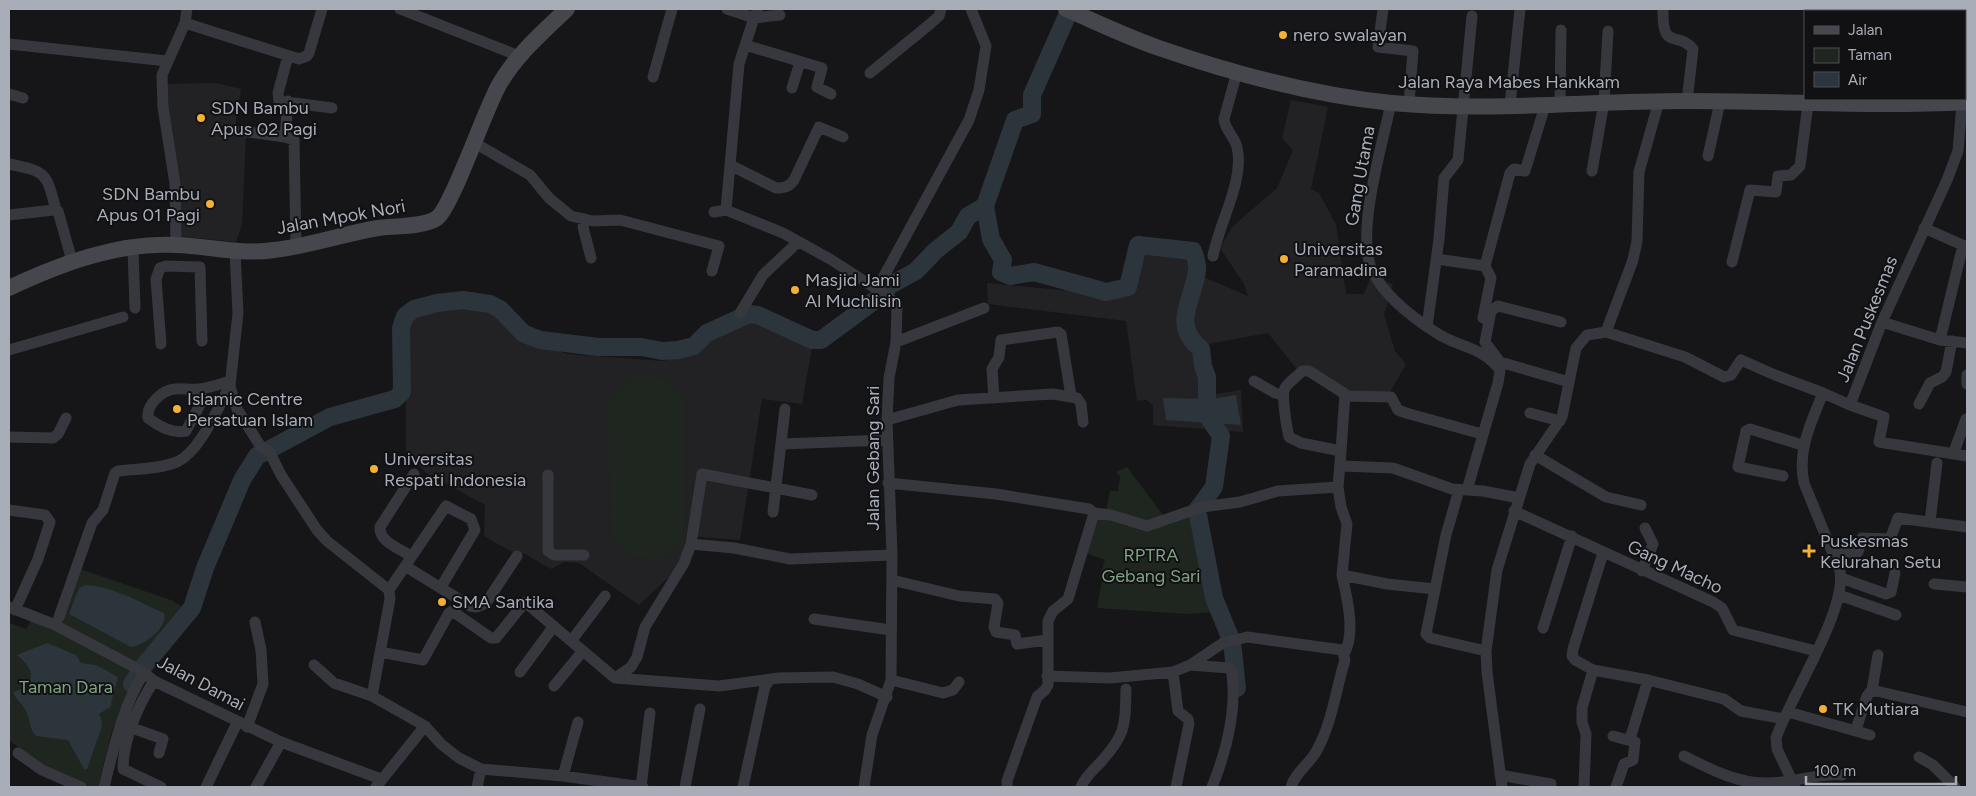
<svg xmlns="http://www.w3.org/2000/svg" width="1976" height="796" font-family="Figtree,sans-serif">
<rect width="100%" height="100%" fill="#161618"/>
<path fill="#222225" d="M216,83L241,89L234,135L246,136L242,225L236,242L177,236L163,84Z
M1291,100L1328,107L1311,189L1319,193L1336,224L1346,294H1364L1371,277L1393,284L1384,315L1395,351L1406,364L1389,394L1344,392L1299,372L1268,333L1197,346L1203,396L1241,390L1243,432L1153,425V405L1146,400L1137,401L1126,321L988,304L987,283L1123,296L1130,244L1191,252L1190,267L1201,276L1248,296L1244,284L1220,248L1232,227L1277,188L1293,150L1282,138Z
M458,305L493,310L525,338L567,354L664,361L699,347L725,328L744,319L813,342L802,404L762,399L740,540L687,536L679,565L669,577L639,605L579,563L564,562L551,569L525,554L510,551L484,536L485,505L425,472L406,451L405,325L408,318L421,310L435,306Z"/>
<path fill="#1e261f" d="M638,376C659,375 672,382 683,399L685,528L678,545L665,558C645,560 622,558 612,538L608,404C614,391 626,383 638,376Z
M1127,467L1169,523L1195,514L1213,612L1187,614L1097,608L1102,580L1099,578L1105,560L1085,553L1097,515L1106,512L1110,491H1118L1120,477L1116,472Z
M77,568L171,600L188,610L133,677L112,731L98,787C68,787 32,757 9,740V625L10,623L26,629L32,619L55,629Z"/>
<path fill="#2c353c" d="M1236,395L1241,425L1166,420L1163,398L1211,399Z
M85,585C112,586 139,602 164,613C168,628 145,645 131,647L69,614L79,588Z
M47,643L76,655L81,663L96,665L118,677L110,707L99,714L102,722L101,729L87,769H84L68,740L36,736C29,729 31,722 27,713C24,704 16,701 13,692L27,687C36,672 28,665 17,655Z"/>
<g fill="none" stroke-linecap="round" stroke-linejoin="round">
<path stroke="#2c353c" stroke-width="18" d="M1070,9L1032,95V114L1015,120L985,206L991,239L1003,260L1001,272L1010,276L1034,272L1106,292L1128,287L1138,245L1193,251C1195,257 1198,263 1197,270C1194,300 1170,324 1201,349L1203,366L1207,377V415L1221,436L1214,487L1197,510L1214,598L1232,642L1237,688
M885,292L889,286L916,271L935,251L959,232L968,216L985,206
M132,684L143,667L192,608L205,568L242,480L257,456L330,417L395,399L402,392L401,328L405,316L414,309L437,303L463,300L490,304L500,309L523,333L532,337L541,340L598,347H642L662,351L678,350L694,346L707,333L749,314L758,315L812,340H821L882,295"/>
<path stroke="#37383d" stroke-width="11" d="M400,9L519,56
M727,9L754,18L739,64L726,210L783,233L830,259L889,297L897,307L896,342L889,378L887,420L892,555L891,680L872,735L864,787
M758,9L754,18L780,15
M1383,9L1378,47L1413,51L1409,104
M1663,9C1662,52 1677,30 1693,49L1687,101
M185,23L299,59L307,56L309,53L322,9
M9,44L167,61
M745,45L822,68L817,87L831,94
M288,56L278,93L279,101L332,108
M870,73L930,24L939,16L941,9
M653,77L672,9
M792,88L800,62
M9,94L23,98
M288,101L285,137L294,140L296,245
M1391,103C1383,143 1354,236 1373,272C1385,297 1412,317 1435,332C1458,348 1481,345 1500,370L1498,383L1467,490
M1510,105L1520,9
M1560,105L1561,30
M241,131L285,137
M473,142L530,175L549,198L571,216L593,221L620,220L719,246L712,271
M1708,156L1720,102
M9,164C48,172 46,173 56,210
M730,165L776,188C784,188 789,187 794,180L819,127L843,137
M1592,171L1604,102L1608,31
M714,212L726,210
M9,215L54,210L58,211L72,261
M585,219L583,227L591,258
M1924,228L1967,247
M176,245L175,184L163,107L162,75L185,23L187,9
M133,249L135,308
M235,252L238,313L230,386L237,409L261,447L269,451L281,475L317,530L327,541L389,590L390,599L372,696L425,726L441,744L459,758L481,769L563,776L643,787
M1213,256C1219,223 1245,180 1237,147C1234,136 1225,130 1224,119L1237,72
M1437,259L1485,266L1491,278L1483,318
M1732,262L1750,190L1776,192L1778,176L1791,175L1800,166L1808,104
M1485,266L1510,173L1514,169L1525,171L1545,106
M877,289L969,120L979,90L986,46L971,9
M740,313L763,275L798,242
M1561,322L1498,306L1491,311L1485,342L1500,362L1569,382
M1882,322L1940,340L1967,343
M1427,327L1439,239L1444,178L1458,160L1472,16
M1606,332L1685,357L1724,377L1731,375L1741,360L1775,375L1823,393
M1940,340L1963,245
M896,342L984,308
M161,344L156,279L160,268L166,266L200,267L202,341
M9,350L123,317
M1967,375V384
M1254,381L1275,393L1283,395
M200,389L202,401L186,431C172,434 159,426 148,418C146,405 162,390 175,389C183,388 191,390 199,389C209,388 220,384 230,381
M1345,396L1391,397L1398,410L1406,413L1482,434
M994,398L992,369L999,357L1001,340L1058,332L1061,334L1071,396
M1919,404L1930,383L1942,377L1946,372L1952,341
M1850,405L1884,417L1879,442L1967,456
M1530,413L1560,421
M887,420L958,400L1053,394L1077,398L1081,404L1083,422
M9,437L53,438L58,434L66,418
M781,444L887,440
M1341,451L1345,394L1309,371H1302C1297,377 1288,382 1285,388C1281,395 1287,429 1289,437L1301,443L1341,451L1338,487L1341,507L1347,524L1342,575L1387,584L1435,589
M1954,452L1966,419
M1535,455L1606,497L1641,505
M1341,466L1393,468L1452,489L1483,491L1519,498
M548,475V551L554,555H584
M1783,476L1738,467L1746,431L1750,429L1802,445
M888,483L996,494L1089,509L1094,513L1068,599L1053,611L1048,621V685L1045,690L1037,697L1007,781V787
M1459,490L1446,535L1426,634L1430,638L1486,651
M9,510L45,515L50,522L38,559L15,610
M1514,511L1713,602L1722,608L1733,630L1816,651
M773,512L785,409
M1094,513L1111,515L1147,526L1202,507L1240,502L1278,491L1338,487
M1930,522L1937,463
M691,544L734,548L790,559L892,555
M1603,553L1573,649L1572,656L1575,660L1593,670L1648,680L1724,699L1741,711L1784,719
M1833,554L1858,552L1862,538L1890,539L1898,518L1967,527
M411,556C400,549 379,542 380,527L414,474
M405,566L470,606L477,607L486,603L517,556
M1642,571L1653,544L1645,528
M1342,575C1347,597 1356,634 1344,654
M1841,578L1886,594L1891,592L1895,573
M892,580L959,596L995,599L998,603L994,627L996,632L1015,635L1017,644L1047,640
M1934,584L1967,587
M389,590L446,506L471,519L475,530L441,587
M1839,595L1896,615
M9,607L53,624L142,671L154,681L281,742L381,779
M59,617L92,523L103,510L115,473L118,471C137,469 159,469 177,462C200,452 218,407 230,386
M814,619L891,630
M1543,628L1572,536
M572,640L605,596
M380,652L423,660L449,613L452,611L491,638H496L525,602L615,678L719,686L779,678L833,677L858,684L887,697
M314,665L334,683L372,696
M1190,665L1229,668L1232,671C1237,711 1227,750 1212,787
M520,672L554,626
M1173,672L1190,665L1223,643L1247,637L1342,650L1345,660C1336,689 1332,723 1317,750C1310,764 1296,771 1291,787
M1047,676L1110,678L1173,672L1178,711L1188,719L1189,724L1176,787
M615,678L631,667L637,657L645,627L684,563L691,544L702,474L812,495
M891,680L943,693L953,690L959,682
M154,681C138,705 123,740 123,769L161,787
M554,686L582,652
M1872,690L1967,712
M1788,712L1870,735
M247,727L263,684L261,650L255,622
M132,728L163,739L159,753
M1856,729L1867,696L1872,690L1878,655
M1613,736L1635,742L1633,760L1624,764L1616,787
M1630,739L1648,680
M18,753L42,770L81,787
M1684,756C1710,769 1736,783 1765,783C1791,784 1815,773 1842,775
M1919,757L1933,765L1955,787
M1500,775L1551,784
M563,776L578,722
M104,787C114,748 122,707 144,673
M206,787L237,723
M256,787L281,742
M376,787L425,726
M477,787L481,769
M641,787L650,713
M685,787L700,709
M743,787L765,686L771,679
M1081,787C1085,777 1093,770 1100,763C1126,734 1125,727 1126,689
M1502,787L1487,672L1486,651L1497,570L1530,464L1562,417L1576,348L1587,335L1606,332L1633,260L1637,241L1639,172L1659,101
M1584,787L1586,734L1582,722V708L1593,670
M1795,787L1777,749L1776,738C1790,697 1847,611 1840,571L1804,483C1797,450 1811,423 1823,393L1850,405L1882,322L1947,180L1958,151L1962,103"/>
<path stroke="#45474d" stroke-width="16" d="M1066,9C1096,22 1127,37 1159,48C1234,74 1312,95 1392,103C1489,112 1588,101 1686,101C1780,101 1874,107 1967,102
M9,288C60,264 118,242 176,245C209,246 241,255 274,250C309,246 343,234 378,228C393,226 425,227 437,218C452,207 485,109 499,85C516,55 543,32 567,9"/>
</g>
<g fill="#f2b134" stroke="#111113" stroke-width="2">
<circle cx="1283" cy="35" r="5"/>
<circle cx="201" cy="118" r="5"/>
<circle cx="210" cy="204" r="5"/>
<circle cx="1284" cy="259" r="5"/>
<circle cx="795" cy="290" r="5"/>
<circle cx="177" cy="409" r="5"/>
<circle cx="374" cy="469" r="5"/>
<path d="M1806.5 543.5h5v5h5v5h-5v5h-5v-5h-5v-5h5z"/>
<circle cx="442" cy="602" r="5"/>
<circle cx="1823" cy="709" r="5"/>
</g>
<g text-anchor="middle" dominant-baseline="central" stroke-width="4" stroke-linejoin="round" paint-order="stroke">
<g font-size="18" fill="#a8adb8" stroke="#111113" text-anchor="start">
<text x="1293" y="35">nero swalayan</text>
<text x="211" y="108">SDN Bambu<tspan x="211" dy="21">Apus 02 Pagi</tspan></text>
<text x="200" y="194" text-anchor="end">SDN Bambu<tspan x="200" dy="21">Apus 01 Pagi</tspan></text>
<text x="1294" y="249">Universitas<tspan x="1294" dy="21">Paramadina</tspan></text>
<text x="805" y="280">Masjid Jami<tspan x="805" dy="21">Al Muchlisin</tspan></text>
<text x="187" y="399">Islamic Centre<tspan x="187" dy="21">Persatuan Islam</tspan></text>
<text x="384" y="459">Universitas<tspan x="384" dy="21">Respati Indonesia</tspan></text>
<text x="1820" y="541">Puskesmas<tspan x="1820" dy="21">Kelurahan Setu</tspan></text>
<text x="452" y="602">SMA Santika</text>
<text x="1833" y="709">TK Mutiara</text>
</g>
<g font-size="18" fill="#a8adb8" stroke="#111113">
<text x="1509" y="82">Jalan Raya Mabes Hankkam</text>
<text transform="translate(1360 176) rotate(-80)">Gang Utama</text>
<text transform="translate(341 217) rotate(-10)">Jalan Mpok Nori</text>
<text transform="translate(1867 319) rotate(-68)">Jalan Puskesmas</text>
<text transform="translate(873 458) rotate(-90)">Jalan Gebang Sari</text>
<text transform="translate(1675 567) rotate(25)">Gang Macho</text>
<text transform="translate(201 683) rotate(28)">Jalan Damai</text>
</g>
<g font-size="18" fill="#7fa381" stroke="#111113">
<text x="1151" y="555">RPTRA<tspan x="1151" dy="21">Gebang Sari</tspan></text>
<text x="66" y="687">Taman Dara</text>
</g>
</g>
<rect width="1976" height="796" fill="none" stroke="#a8adb8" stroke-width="20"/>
<rect x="1804" y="10" width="162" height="90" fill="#111113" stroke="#4d4f55"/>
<rect x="1814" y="26" width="25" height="8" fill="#45474d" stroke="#4d4f55"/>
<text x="1848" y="35" font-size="15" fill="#a8adb8">Jalan</text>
<rect x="1814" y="48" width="25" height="15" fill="#1e261f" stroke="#4d4f55"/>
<text x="1848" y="60" font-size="15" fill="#a8adb8">Taman</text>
<rect x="1814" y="72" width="25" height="15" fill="#2c353c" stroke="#4d4f55"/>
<text x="1848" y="85" font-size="15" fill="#a8adb8">Air</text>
<path d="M1806 776v8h150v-8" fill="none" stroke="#a8adb8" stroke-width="2.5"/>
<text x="1814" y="776" font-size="15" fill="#a8adb8" stroke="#111113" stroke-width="4" paint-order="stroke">100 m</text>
</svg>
